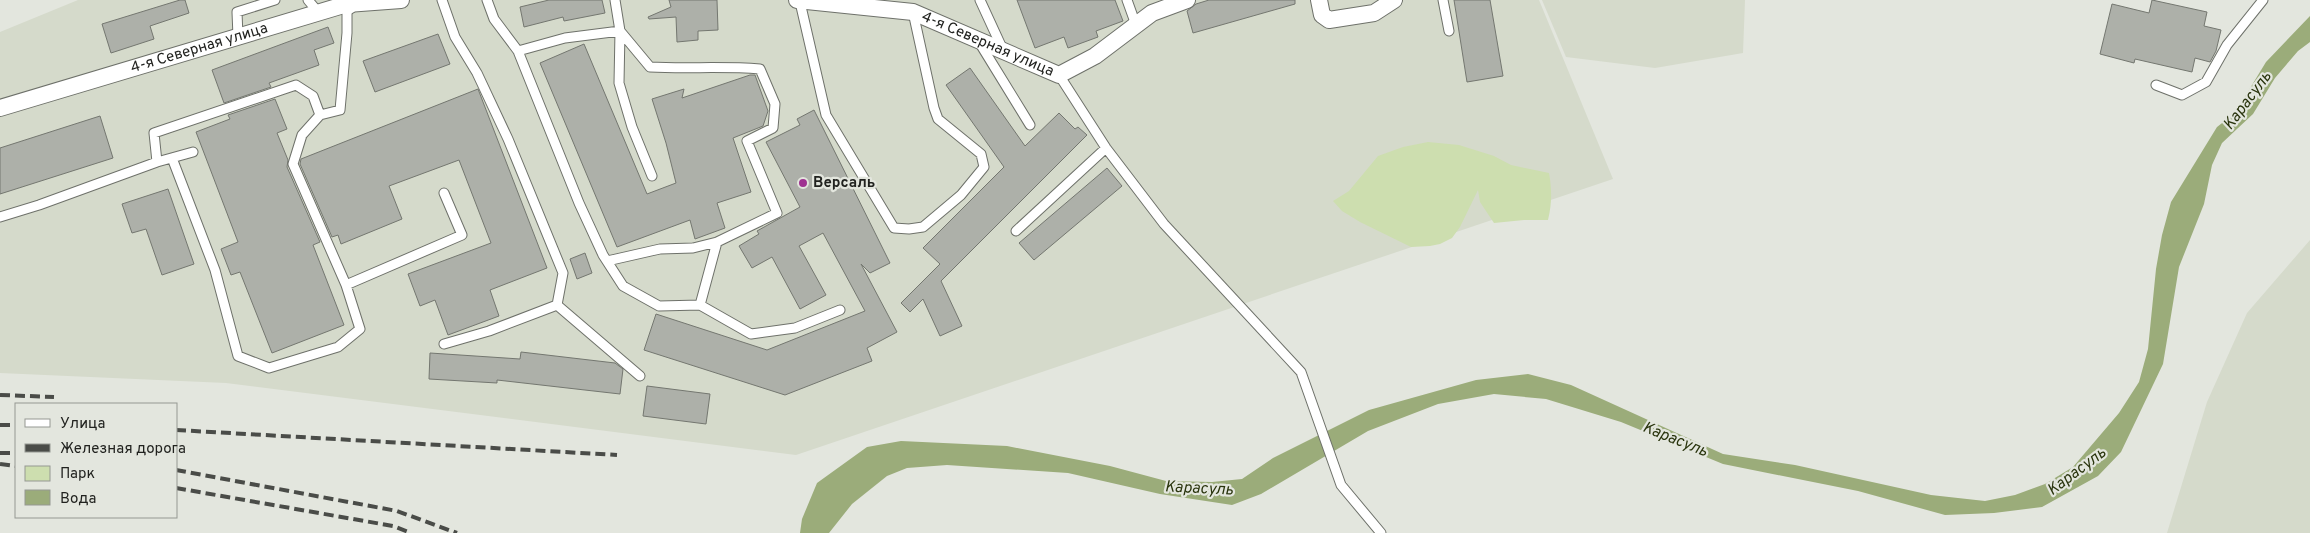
<svg xmlns="http://www.w3.org/2000/svg" width="2310" height="533" font-family="Overpass,sans-serif">
<rect width="100%" height="100%" fill="#e3e6de"/>
<path fill="#d5dacb" d="M78,0H1539L1613,179L796,455L226,383L0,373V32Z
M1542,0H1745L1743,53L1655,68L1566,57Z
M2310,240V533H2167L2207,402L2247,313Z"/>
<path fill="#cddeaf" d="M1428,142L1459,145L1494,156L1511,165L1549,173C1552,189 1552,204 1548,220H1524L1494,223L1480,202L1478,190L1460,227L1452,238L1440,244L1430,246L1411,247L1360,222L1342,211L1333,201L1349,191L1378,156L1403,147Z"/>
<path fill="#9bac7a" d="M2310,16V42L2298,51L2275,78L2253,114L2222,143L2212,165L2204,204L2179,267L2163,364L2121,452L2098,476L2042,507L1994,513L1945,515L1858,491L1723,464L1621,422L1546,399L1494,394L1438,404L1368,431L1261,494L1232,505L1160,494L1068,473L947,465L907,468L887,476L852,504L829,533H800L802,519L817,483L867,447L901,441L1007,446L1110,466L1166,481L1212,482L1242,479L1273,458L1369,410L1476,380L1528,374L1571,385L1723,454L1795,465L1931,495L1985,501L2015,495L2045,484L2073,467L2119,413L2139,382L2148,349L2156,269L2162,235L2171,202L2217,127L2235,113L2266,62Z"/>
<path fill="#adb0a9" stroke="#747770" d="M180,0H185L189,13L150,26L154,39L111,53L102,24Z
M549,0H602L605,13L564,21L563,17L524,27L520,7Z
M669,0H717L718,30L698,31V40L677,42L676,17L649,19L648,17L671,7Z
M1017,0H1115L1123,21L1096,31L1098,37L1068,48L1064,37L1035,48Z
M1209,0H1295V4L1193,33L1187,11L1196,4Z
M1454,0H1490L1503,76L1467,82Z
M2152,0L2207,12L2204,26L2221,30L2216,51L2210,62L2195,58L2192,72L2135,59L2134,63L2100,54L2112,4L2149,13Z
M328,27L334,43L314,50L319,65L269,83L271,87L224,103L212,70Z
M438,34L450,64L375,92L363,61Z
M584,44L647,194L676,183L666,143L652,99L684,89L682,98L750,75H755L768,111L763,126L733,138L751,192L717,203L725,228L695,239L690,220L617,247L540,63Z
M970,68L1025,146L1059,113L1075,129L1078,127L1087,135L941,281L962,326L940,336L923,299L910,312L901,303L940,264L923,248L1004,167L946,85Z
M478,89L547,268L490,290L499,316L448,335L435,300L420,306L408,274L491,243L459,160L389,186L402,219L341,244L338,235L332,237L300,164L301,159Z
M275,99L287,129L277,133L288,160L287,167L320,242L313,245L344,325L272,353L240,272L231,275L221,249L238,242L196,132L230,119L228,115Z
M814,110L890,263L870,273L861,264L897,332L867,348L872,361L785,395L644,350L656,314L767,350L865,311L823,233L799,246L826,295L800,309L772,257L752,268L739,246L759,234L757,231L800,207L766,142L800,125L797,119Z
M100,116L113,158L0,194V148Z
M1107,168L1122,186L1034,260L1019,243Z
M168,189L194,264L162,275L146,229L132,233L122,204Z
M585,253L592,273L577,279L570,259Z
M521,352L615,363L623,369L620,394L497,380V383L429,379L430,353L520,359Z
M647,386L710,394L706,424L643,416Z"/>
<g fill="none" stroke-linecap="round" stroke-linejoin="round">
<g stroke="#6e716a" stroke-width="11">
<path id="service" d="M308,0L319,13
M442,0L455,37L477,73L508,139L563,273L557,305L640,376
M487,0L494,19L518,51L579,203L603,255L623,286L659,306L700,305
M615,0L620,31L650,67C686,69 723,66 760,69L775,104L773,128L747,141L777,213L717,242L700,305L751,334L795,328L840,310
M802,0L800,2L826,115L894,228L909,229L923,227L961,195L984,167L981,154L938,119L934,108L913,12
M980,0L1003,50
M1127,0L1136,25
M1443,0L1449,31
M238,37L237,12L275,0
M979,42L1030,125
M518,51L565,38L620,31L619,83L632,127L652,176
M1059,75L1106,148L1164,224L1301,372L1341,485L1381,533
M2156,85L2182,95L2206,82L2227,45L2263,0
M172,158L215,270L238,356L269,368L338,347L360,329L346,285L293,164L302,135L320,115
M157,162L193,152
M0,217L39,205L157,162L154,133L296,85L313,96L320,115L340,110L347,33V4
M1016,231L1106,148
M607,261L660,249L693,248L717,242
M346,285L462,235L444,193
M444,344L489,331L557,305"/>
</g>
<g stroke="#6e716a" stroke-width="18">
<g id="minor">
<path id="s1" d="M797,0L913,12L1059,75L1095,56L1152,13L1187,0"/>
<path d="M1319,0L1322,15L1329,20L1374,13L1394,0"/>
<path id="s2" d="M0,108L347,4L401,0"/>
</g>
</g>
<g stroke="#6e716a" stroke-width="23">
<path id="tertiary" d="M347,4L352,0"/>
</g>
<use href="#service" stroke="#fff" stroke-width="9"/>
<use href="#minor" stroke="#fff" stroke-width="16"/>
<use href="#tertiary" stroke="#fff" stroke-width="21"/>
<path stroke="#4a4c48" stroke-width="4" stroke-dasharray="10 5" stroke-linecap="butt" d="M0,395L54,397
M0,425H16
M176,430L617,455
M0,453H16
M0,464L16,466
M176,470L397,511L457,533
M176,488L393,526L411,533"/>
</g>
<circle fill="#9f3291" stroke="#e3e6de" stroke-width="2" cx="803" cy="183" r="5"/>
<g text-anchor="middle" dominant-baseline="central" stroke-width="4.5" stroke-linejoin="round" paint-order="stroke">
<g font-size="15" fill="#21221f" stroke="#e3e6de">
<text stroke="none"><textPath href="#s1" startOffset="198">4-я Северная улица</textPath></text>
<text stroke="none"><textPath href="#s2" startOffset="208">4-я Северная улица</textPath></text>
</g>
<g font-size="15" font-weight="bold" fill="#21221f" stroke="#e3e6de" text-anchor="start">
<text x="813" y="183">Версаль</text>
</g>
<g font-size="16" font-style="italic" fill="#29340d" stroke="#e3e6de">
<text transform="translate(2248 101) rotate(-53)">Карасуль</text>
<text transform="translate(1675 440) rotate(22)">Карасуль</text>
<text transform="translate(2077 472) rotate(-37)">Карасуль</text>
<text transform="translate(1199 489) rotate(3)">Карасуль</text>
</g>
</g>
<rect x="15" y="403" width="162" height="115" fill="#e3e6de" stroke="#959892"/>
<rect x="25" y="419" width="25" height="8" fill="#ffffff" stroke="#959892"/>
<text x="60" y="428" font-size="15" fill="#21221f">Улица</text>
<rect x="25" y="444" width="25" height="8" fill="#4a4c48" stroke="#959892"/>
<text x="60" y="453" font-size="15" fill="#21221f">Железная дорога</text>
<rect x="25" y="466" width="25" height="15" fill="#cddeaf" stroke="#959892"/>
<text x="60" y="478" font-size="15" fill="#21221f">Парк</text>
<rect x="25" y="490" width="25" height="15" fill="#9bac7a" stroke="#959892"/>
<text x="60" y="503" font-size="15" fill="#21221f">Вода</text>
</svg>
